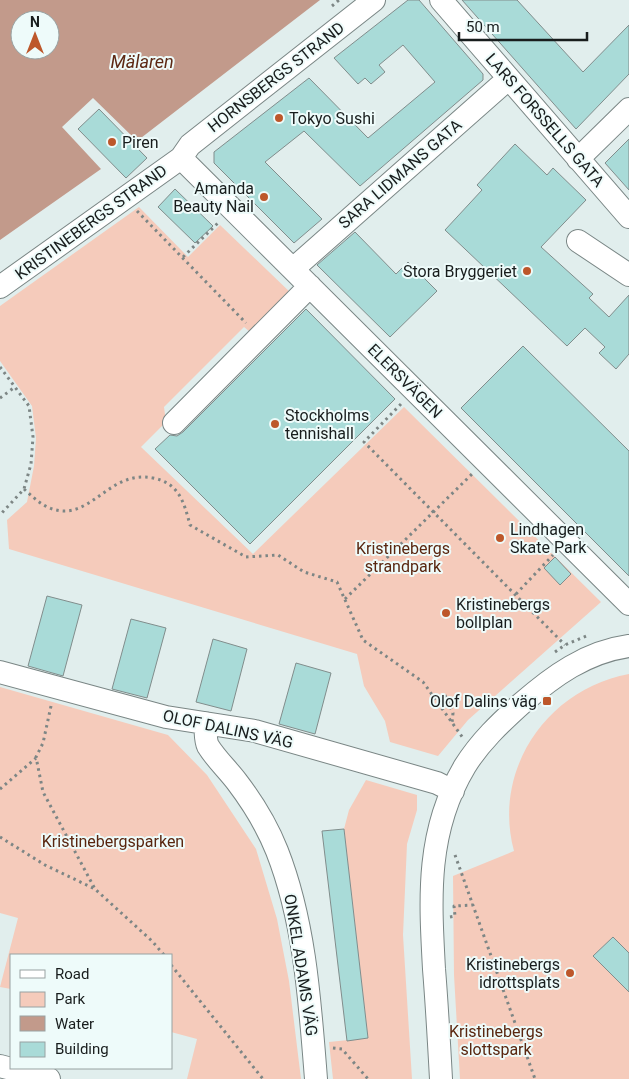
<svg xmlns="http://www.w3.org/2000/svg" width="629" height="1079" font-family="Roboto,sans-serif">
<rect width="100%" height="100%" fill="#e1eeed"/>
<path fill="#f5cbbb" d="M139,207L188,257L220,225L294,296L255,336L244,327L164,407L166,422L141,447L253,554L404,407L601,602L468,720L438,756L390,742L385,721L364,686L357,654L9,549L7,520L27,502L34,466L36,438L32,406L0,361V306Z
M629,674V1079H460L454,975L453,876L514,851C492,770 547,689 629,674Z
M0,687L168,735L207,775L256,849L277,919L289,981L301,1079H187L197,1039L171,1032V955H11V989L0,987L18,918L0,913Z
M366,780L417,795V810L407,844L403,935L412,1079H333L329,1042L368,1038L344,829L349,810Z"/>
<path fill="#c29a8b" fill-rule="evenodd" d="M0,0H320L137,141L93,98L62,127L101,169L0,240ZM20,20H50V50H20Z"/>
<path fill="#a9dbd8" stroke="#818d8c" d="M408,0H419L483,74V80L360,186L304,131L265,162L322,219L294,243L214,163V152L309,78L368,138L435,82L403,45L379,65L385,72L371,84L365,78L358,84L334,58Z
M462,0H517L583,72L629,25V74L576,129Z
M99,109L147,158L126,178L78,129Z
M629,139V190L605,163Z
M515,144L547,175L553,168L586,200L541,247L593,294L589,298L609,317L629,295V354L616,369L599,353L605,347L585,328L567,346L445,230L482,190L477,185Z
M175,189L213,226L195,243L158,207Z
M355,232L396,274L408,262L437,291L390,337L317,265Z
M306,309L395,399L250,544L155,449L170,435L177,436L183,432Z
M523,346L629,451V576L461,408Z
M555,557L571,574L560,585L544,568Z
M47,596L82,605L63,676L28,666Z
M131,619L166,628L147,698L112,689Z
M213,639L247,649L231,711L196,702Z
M296,663L331,673L315,734L279,724Z
M344,829L368,1038L347,1041L322,831Z
M613,937L629,953V992L593,956Z"/>
<g fill="none" stroke-linecap="round" stroke-linejoin="round">
<g stroke="#7a8685" stroke-width="24">
<path id="minor" d="M441,0L629,217
M181,158L629,604
M578,159L629,109
M578,241L629,275
M293,269L508,79
M0,287L181,158L190,145L374,0
M174,423L310,286
M0,672L166,717L255,731L437,783L453,791
M205,723C206,730 205,740 208,746C216,759 228,770 237,782C253,803 267,826 277,851C305,922 310,1003 316,1079
M0,1066L49,1079
M441,1079C439,1042 437,1006 434,969C430,897 426,831 465,766C480,742 500,723 521,704C553,676 586,652 629,646"/>
</g>
<path stroke="#7d8685" stroke-width="3" stroke-dasharray="2.5 4" stroke-linecap="butt" d="M332,6L339,0
M137,211L246,323
M183,257L220,221
M0,367L29,406L33,437L31,464L24,489L0,515
M0,398L15,387
M401,404L364,442L565,645
M24,489C36,500 46,510 63,511C95,512 113,470 153,478C179,483 184,502 190,525L246,557L278,555L304,572L337,582L363,640L423,682L463,738
M516,594L553,555
M345,599L472,474
M555,652L565,645L589,635
M445,695L453,713L452,723
M51,706L43,743L36,757L43,792L95,889
M0,789L36,758
M0,837L45,865L95,889L152,941L164,955
M455,855L535,1079
M450,917L455,916L454,906L473,905
M171,965L263,1079
M333,1048L342,1049L368,1079"/>
<use href="#minor" stroke="#fff" stroke-width="22"/>
</g>
<g fill="#bd572a" stroke="#eefbfa" stroke-width="2">
<circle cx="279" cy="118" r="5"/>
<circle cx="112" cy="142" r="5"/>
<circle cx="264" cy="197" r="5"/>
<circle cx="527" cy="271" r="5"/>
<circle cx="275" cy="424" r="5"/>
<circle cx="500" cy="538" r="5"/>
<circle cx="446" cy="613" r="5"/>
<rect x="542" y="696" width="10" height="10" rx="2.5"/>
<circle cx="570" cy="973" r="5"/>
</g>
<g text-anchor="middle" dominant-baseline="central" stroke-width="4" stroke-linejoin="round" paint-order="stroke">
<g font-size="16" fill="#181d1d" stroke="#eefbfa">
<text transform="translate(276 77) rotate(-38)">HORNSBERGS STRAND</text>
<text transform="translate(545 120) rotate(49)">LARS FORSSELLS GATA</text>
<text transform="translate(400 174) rotate(-41)">SARA LIDMANS GATA</text>
<text transform="translate(91 222) rotate(-36)">KRISTINEBERGS STRAND</text>
<text transform="translate(405 381) rotate(45)">ELERSVÄGEN</text>
<text transform="translate(228 729) rotate(12)">OLOF DALINS VÄG</text>
<text transform="translate(301 965) rotate(81)">ONKEL ADAMS VÄG</text>
</g>
<g font-size="16" fill="#181d1d" stroke="#eefbfa" text-anchor="start">
<text x="289" y="118">Tokyo Sushi</text>
<text x="122" y="142">Piren</text>
<text x="254" y="188" text-anchor="end">Amanda<tspan x="254" dy="18">Beauty Nail</tspan></text>
<text x="517" y="271" text-anchor="end">Stora Bryggeriet</text>
<text x="285" y="415">Stockholms<tspan x="285" dy="18">tennishall</tspan></text>
<text x="510" y="529">Lindhagen<tspan x="510" dy="18">Skate Park</tspan></text>
<text x="456" y="604">Kristinebergs<tspan x="456" dy="18">bollplan</tspan></text>
<text x="537" y="701" text-anchor="end">Olof Dalins väg</text>
<text x="560" y="964" text-anchor="end">Kristinebergs<tspan x="560" dy="18">idrottsplats</tspan></text>
</g>
<g font-size="16" fill="#59260f" stroke="#eefbfa">
<text x="403" y="548">Kristinebergs<tspan x="403" dy="18">strandpark</tspan></text>
<text x="113" y="841">Kristinebergsparken</text>
<text x="496" y="1031">Kristinebergs<tspan x="496" dy="18">slottspark</tspan></text>
</g>
<g font-size="18" font-style="italic" fill="#5d2914" stroke="#eefbfa">
<text x="142" y="61">Mälaren</text>
</g>
</g>
<rect x="10" y="954" width="162" height="115" fill="#eefbfa" stroke="#98a2a2"/>
<rect x="20" y="970" width="25" height="8" fill="#ffffff" stroke="#98a2a2"/>
<text x="55" y="979" font-size="15" fill="#181d1d">Road</text>
<rect x="20" y="992" width="25" height="15" fill="#f5cbbb" stroke="#98a2a2"/>
<text x="55" y="1004" font-size="15" fill="#181d1d">Park</text>
<rect x="20" y="1016" width="25" height="15" fill="#c29a8b" stroke="#98a2a2"/>
<text x="55" y="1029" font-size="15" fill="#181d1d">Water</text>
<rect x="20" y="1042" width="25" height="15" fill="#a9dbd8" stroke="#98a2a2"/>
<text x="55" y="1054" font-size="15" fill="#181d1d">Building</text>
<g transform="translate(35 35)"><circle r="24" fill="#eefbfa" stroke="#98a2a2"/>
<path d="M0-4L9 19L0 12L-9 19Z" fill="#bd572a"/>
<text y="-8" font-size="14" font-weight="bold" text-anchor="middle" fill="#181d1d">N</text>
</g>
<path d="M459 32v8h128v-8" fill="none" stroke="#181d1d" stroke-width="2.5"/>
<text x="466" y="32" font-size="15" fill="#181d1d" stroke="#eefbfa" stroke-width="4" paint-order="stroke">50 m</text>
</svg>
